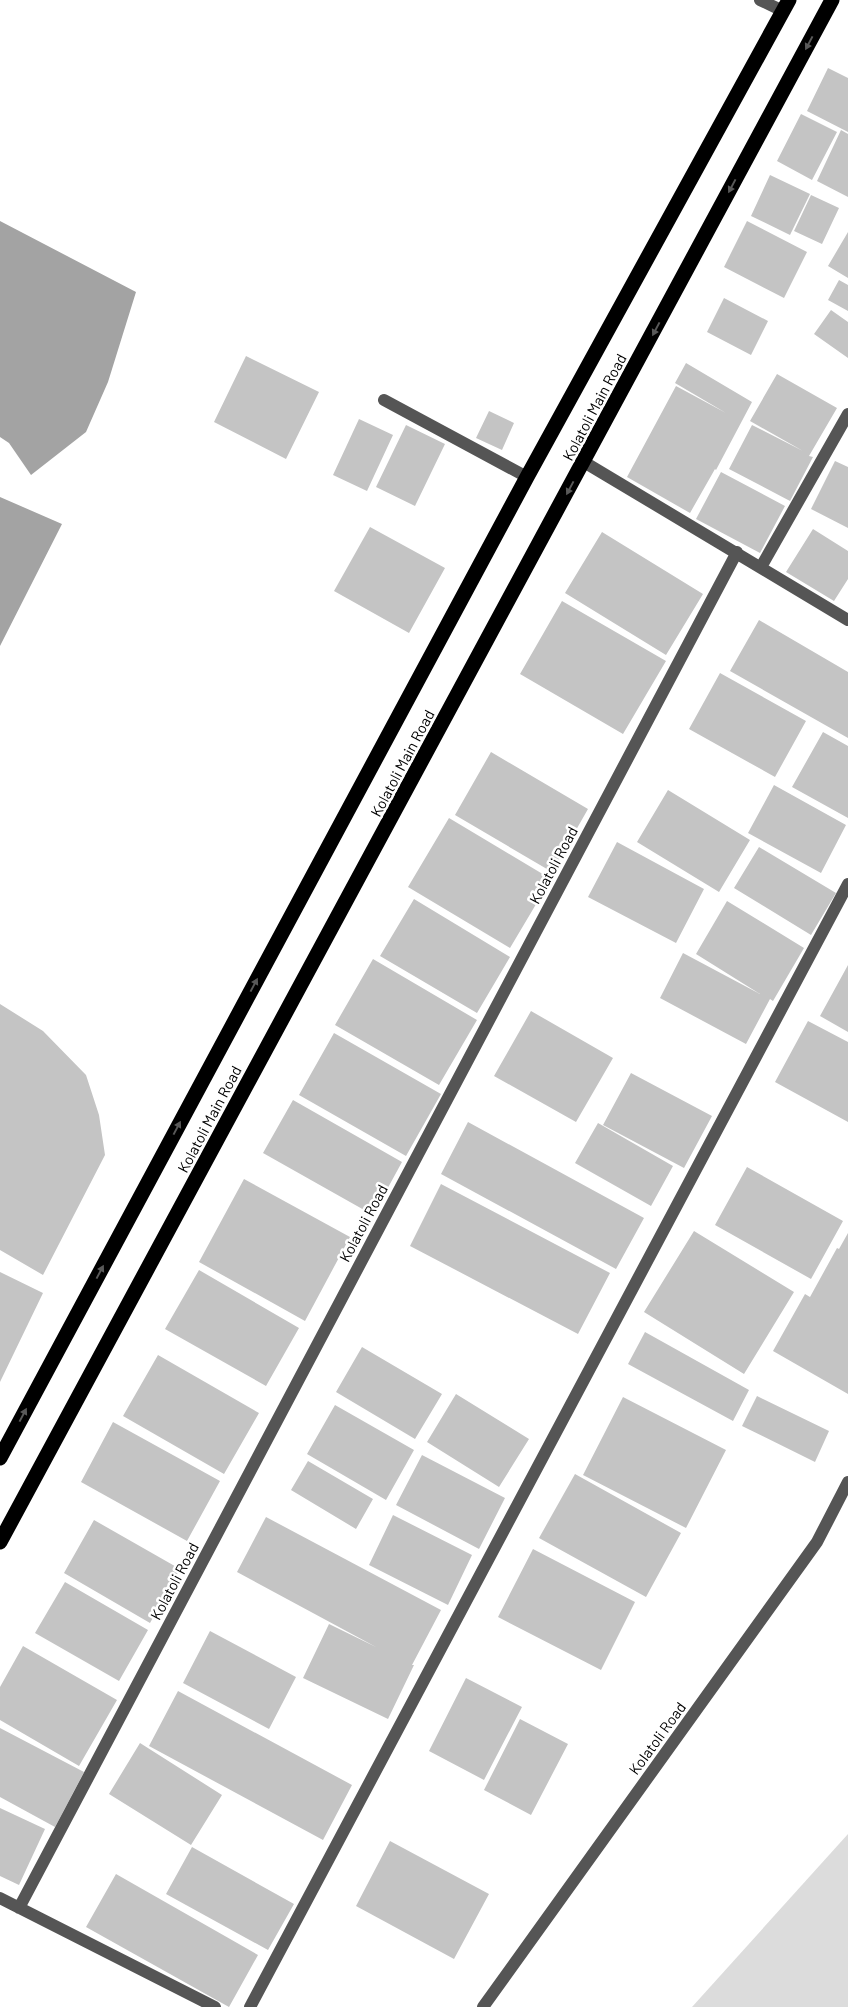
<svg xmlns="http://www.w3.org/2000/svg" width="848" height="2007" font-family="Barlow,sans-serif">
<rect width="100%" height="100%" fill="#fff"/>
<path fill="#dcdcdc" d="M848,1834V2007H692Z"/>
<path fill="#a3a3a3" d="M0,221L136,292L108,382L86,432L31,475L9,443L0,437Z
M0,497L62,524L0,646Z"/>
<path fill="#c4c4c4" d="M828,68L848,78V132L807,111Z
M801,114L837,132L812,180L777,161Z
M841,130L848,134V197L817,181Z
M770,175L810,194L790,235L751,216Z
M811,195L839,208L822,244L794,231Z
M747,221L807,252L784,298L724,267Z
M848,232V278L828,266Z
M839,280L848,285V311L828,300Z
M724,298L768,321L751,355L707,332Z
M831,310L848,322V358L814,334Z
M246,356L319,392L286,459L214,422Z
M686,363L752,402L716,470L715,469L690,513L627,477L676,386L726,413L675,383Z
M777,374L837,408L809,456L813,457L790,501L729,469L752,425L803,451L750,421Z
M489,411L514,423L502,450L476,438Z
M359,419L393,435L367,491L333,475Z
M406,425L445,444L415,506L376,487Z
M835,461L848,467V528L811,509Z
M721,472L785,506L760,553L696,519Z
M370,527L445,568L409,633L334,591Z
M813,529L848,551V579L834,601L786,572Z
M602,532L703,594L666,655L565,593Z
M562,601L666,661L623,734L520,674Z
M759,620L848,672V738L730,671Z
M720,673L806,721L775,777L689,729Z
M823,732L848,746V818L792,787Z
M491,752L588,809L552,872L455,815Z
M774,785L846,825L821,873L748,833Z
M668,790L750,840L719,892L637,842Z
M449,818L551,879L510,948L408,887Z
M617,842L704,889L676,943L588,897Z
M759,847L836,893L811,935L734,888Z
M414,899L510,957L477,1013L380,956Z
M727,901L804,948L773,1001L770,999L746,1044L660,998L683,953L760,994L696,954Z
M373,959L477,1020L439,1085L335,1025Z
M848,965V1032L820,1016Z
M0,1004L43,1031L86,1075L99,1115L105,1155L43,1275L0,1250Z
M531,1011L613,1058L576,1122L494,1076Z
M808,1021L848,1042V1122L775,1082Z
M334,1033L441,1094L406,1156L299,1095Z
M631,1073L712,1116L684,1168L603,1125Z
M293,1100L402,1162L373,1215L263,1153Z
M468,1122L644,1218L616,1269L441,1174Z
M598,1123L673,1166L651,1206L575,1163Z
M747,1167L843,1221L811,1279L715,1225Z
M244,1179L350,1237L305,1321L199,1262Z
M441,1184L610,1273L578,1334L410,1246Z
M694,1231L794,1292L744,1374L644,1312Z
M848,1233V1394L773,1351L805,1294L810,1297L837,1248L839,1249Z
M199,1270L299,1328L266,1386L165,1329Z
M0,1272L43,1293L0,1382Z
M645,1332L749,1390L733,1421L628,1364Z
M362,1347L442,1394L415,1439L336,1392Z
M158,1355L259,1413L224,1474L123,1416Z
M456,1394L529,1439L499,1487L427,1442Z
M757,1396L829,1431L815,1462L742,1426Z
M623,1397L726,1450L686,1528L583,1475Z
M335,1405L414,1450L386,1500L307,1454Z
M113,1422L220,1481L187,1541L81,1482Z
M422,1455L505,1498L479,1549L396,1505Z
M308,1461L373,1499L356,1529L291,1490Z
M575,1474L681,1533L646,1597L539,1538Z
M393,1515L472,1555L448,1605L369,1565Z
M266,1517L441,1610L412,1665H414L388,1719L303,1678L329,1624L376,1647L237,1572Z
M94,1520L180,1569L150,1623L64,1573Z
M533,1549L635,1602L601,1670L498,1617Z
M65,1582L148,1630L119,1681L35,1633Z
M210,1631L296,1677L269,1729L183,1683Z
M23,1646L117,1700L79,1766L0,1720V1687Z
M466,1678L522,1707L484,1780L429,1751Z
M178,1691L352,1785L323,1840L149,1746Z
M520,1719L568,1744L531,1815L484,1790Z
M0,1728L84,1772L55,1827L0,1797Z
M140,1743L222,1795L191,1845L109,1794Z
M0,1808L45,1829L19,1885L0,1876Z
M390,1841L489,1894L454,1959L356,1906Z
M192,1847L294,1904L268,1950L166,1894Z
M116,1874L258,1955L229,2007L86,1927Z"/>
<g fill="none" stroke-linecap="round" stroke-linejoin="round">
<path stroke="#555" stroke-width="12" d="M760,0L783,11
M384,400L527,477
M584,462L848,620
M761,567L848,414
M0,1898L215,2007
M19,1908L737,552
M250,2007L848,884
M483,2007L817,1542L848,1482"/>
<path stroke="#000" stroke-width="15" d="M0,1458L527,477L789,0
M0,1542L832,0"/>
</g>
<defs><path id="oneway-solid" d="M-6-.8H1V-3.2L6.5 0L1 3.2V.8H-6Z" transform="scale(1.25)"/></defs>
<g fill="#595959">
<use href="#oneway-solid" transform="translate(809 43) rotate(118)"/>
<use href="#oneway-solid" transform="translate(732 186) rotate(118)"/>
<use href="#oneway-solid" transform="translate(656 329) rotate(118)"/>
<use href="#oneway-solid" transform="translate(570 488) rotate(118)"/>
<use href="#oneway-solid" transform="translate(254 985) rotate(-62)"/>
<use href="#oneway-solid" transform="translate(177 1128) rotate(-62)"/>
<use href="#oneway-solid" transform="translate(100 1272) rotate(-62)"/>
<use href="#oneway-solid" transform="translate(23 1415) rotate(-62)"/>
</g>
<g text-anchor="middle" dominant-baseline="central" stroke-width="5" stroke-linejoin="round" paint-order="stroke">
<g font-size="15" fill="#000" stroke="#fff">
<text transform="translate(594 407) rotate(-62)">Kolatoli Main Road</text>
<text transform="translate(402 763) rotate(-62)">Kolatoli Main Road</text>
<text transform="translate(553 865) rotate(-62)">Kolatoli Road</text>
<text transform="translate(209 1119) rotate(-62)">Kolatoli Main Road</text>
<text transform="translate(363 1223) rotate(-62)">Kolatoli Road</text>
<text transform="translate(174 1581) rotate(-62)">Kolatoli Road</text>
<text transform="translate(657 1738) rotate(-54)">Kolatoli Road</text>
</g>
</g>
</svg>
